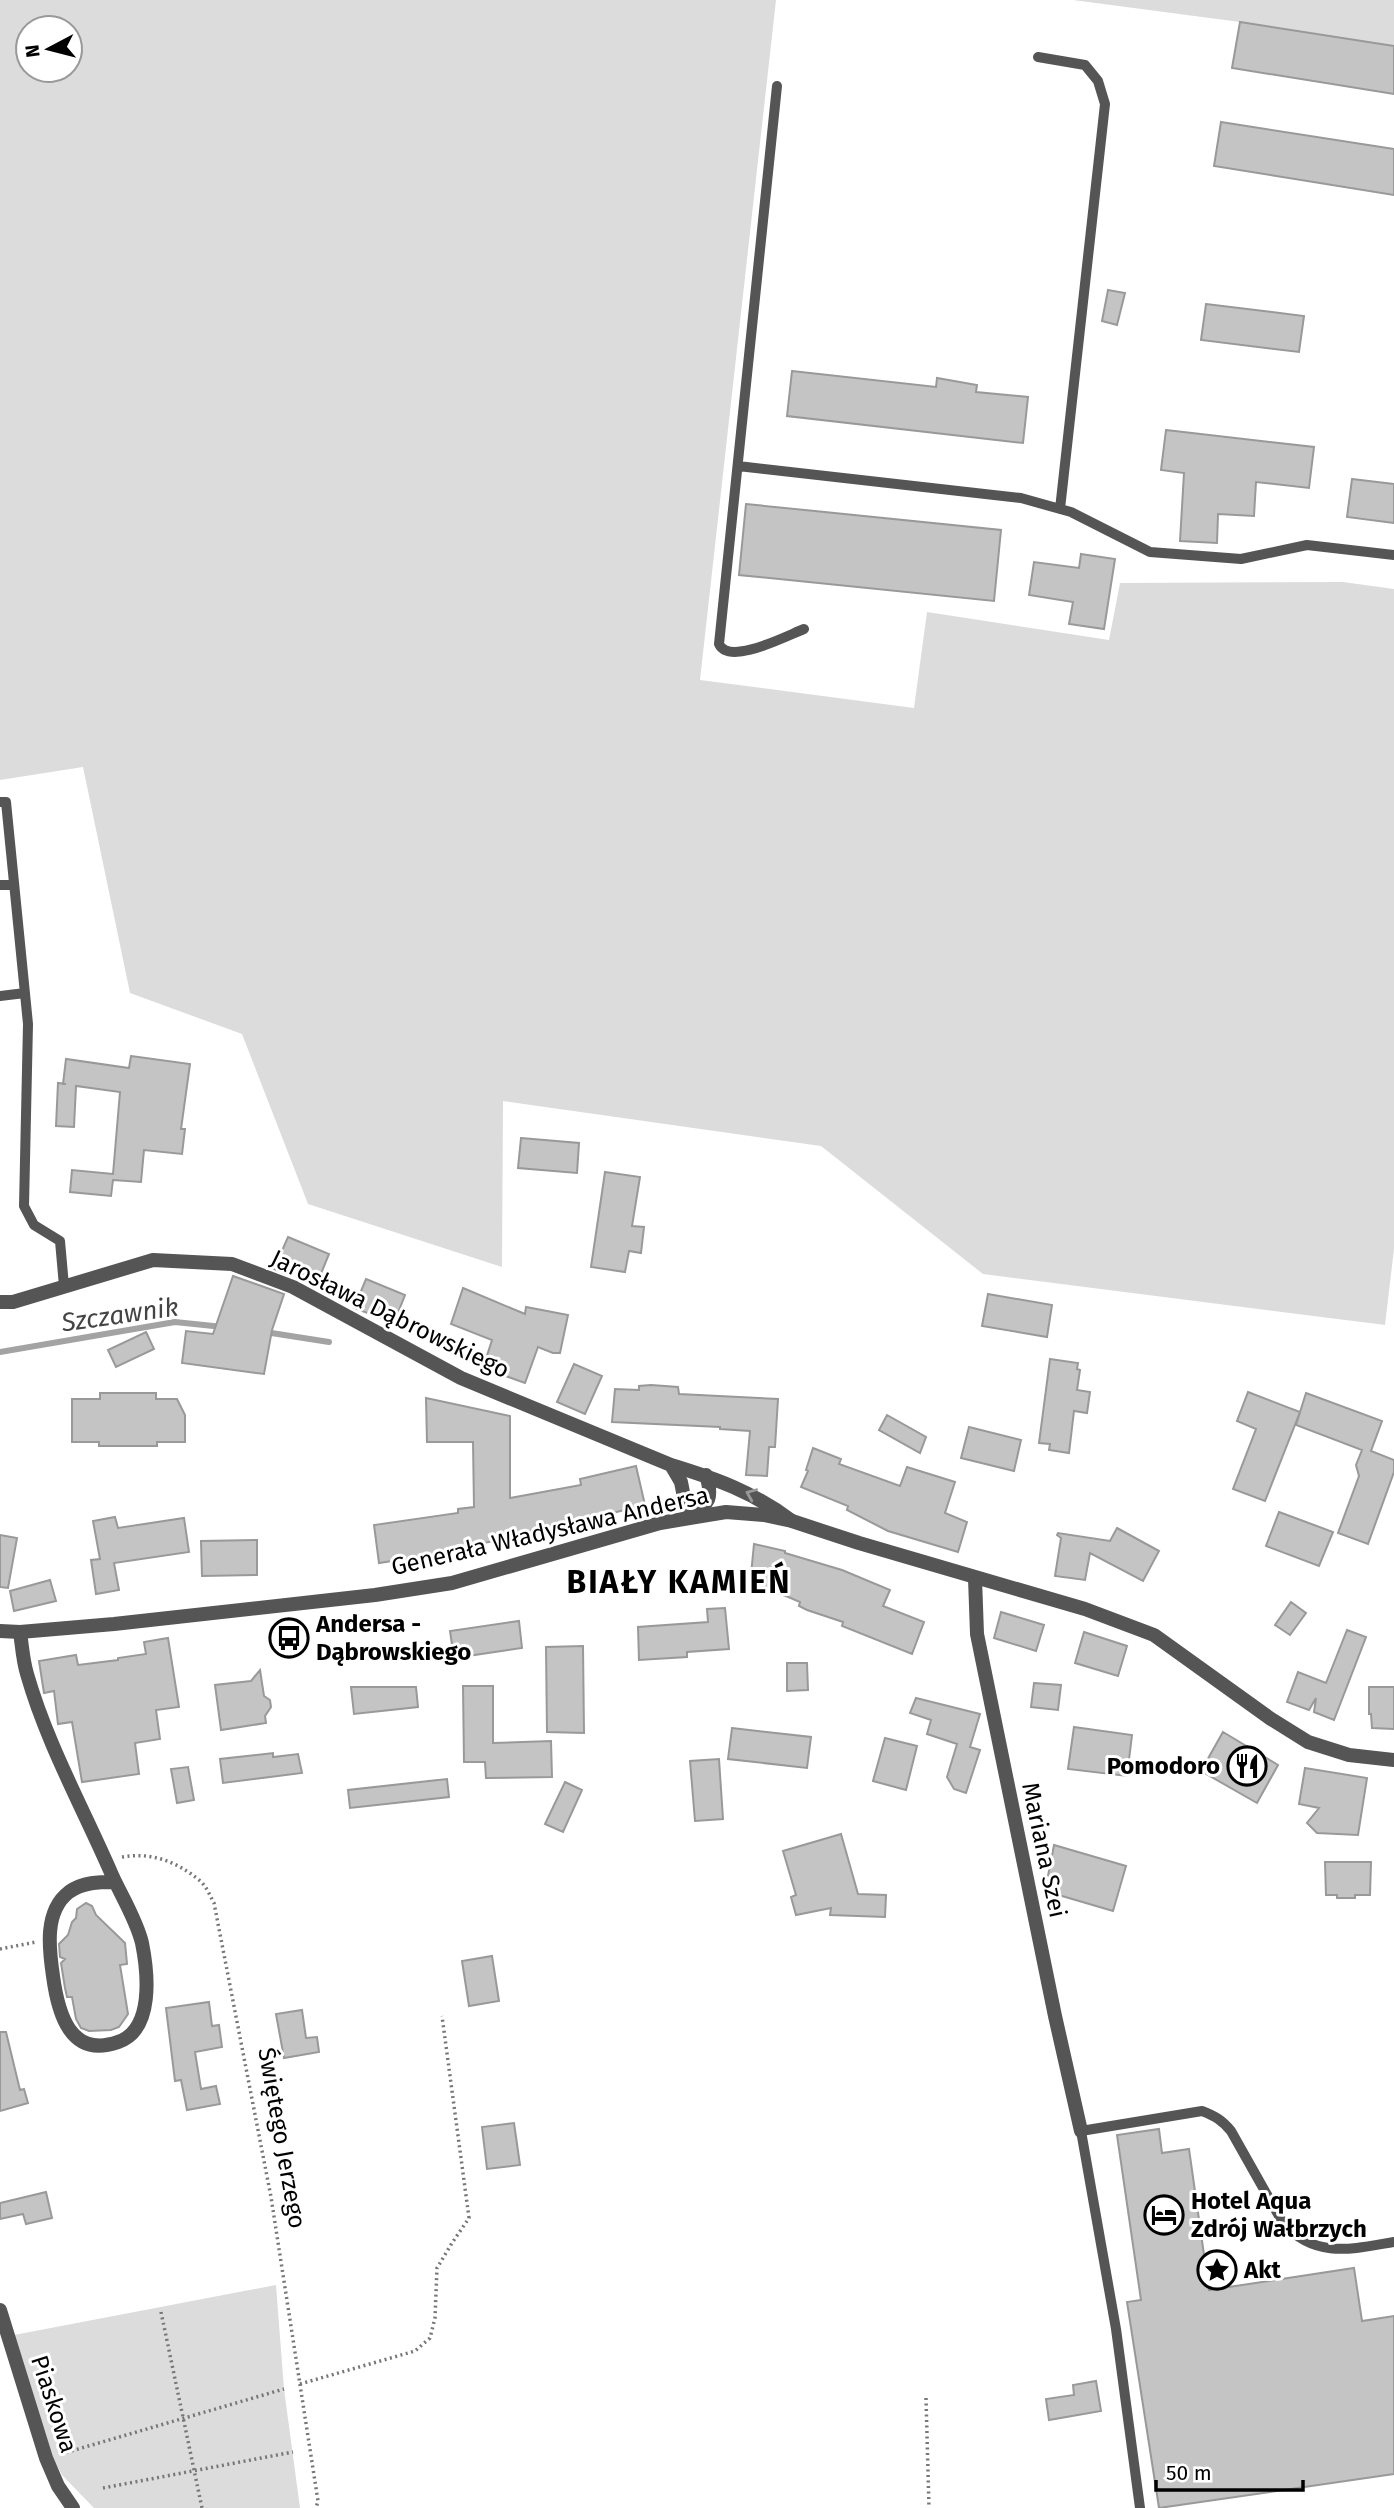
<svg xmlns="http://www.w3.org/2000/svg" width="1394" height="2508" font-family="'Fira Sans',sans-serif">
<rect width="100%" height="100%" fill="#fff"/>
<path fill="#dcdcdc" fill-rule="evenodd" d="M0,0H776L700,680L914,708L927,612L1109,640L1120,583L1343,582L1394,589V1249L1385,1325L983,1274L821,1146L503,1101L502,1267L308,1204L242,1034L130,993L83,767L0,780ZM28,28H70V70H28Z
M1073,0H1394V46L1240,22Z
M276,2285L284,2389L300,2508H94L62,2475L48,2449L14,2335Z"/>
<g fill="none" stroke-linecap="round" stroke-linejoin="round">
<path stroke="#a3a3a3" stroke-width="6" d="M265,1332L329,1342
M0,1352L175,1322L223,1327"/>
</g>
<path fill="#c4c4c4" stroke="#999" stroke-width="2" d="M1240,22L1394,46V94L1232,68Z
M1221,122L1394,149V195L1214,166Z
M1108,290L1125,293L1117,325L1102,321Z
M1206,304L1304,316L1299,352L1201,340Z
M792,371L936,387L937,378L977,385L976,392L1028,397L1023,443L787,416Z
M1166,430L1314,447L1309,488L1256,482L1254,516L1218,514L1217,543L1180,541L1184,473L1161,470Z
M1352,479L1394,484V523L1347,517Z
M746,504L1001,530L994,601L739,575Z
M1081,554L1115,559L1104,629L1069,624L1073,602L1029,595L1034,562L1079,568Z
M131,1056L190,1064L181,1129H185L182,1154L144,1150L141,1182L113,1180L111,1196L70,1192L72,1170L113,1174L120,1092L76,1086L74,1127L56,1126L58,1083L66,1084H63L66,1059L129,1068Z
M521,1138L579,1143L577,1173L518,1168Z
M605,1172L640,1177L632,1226L644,1227L641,1253L629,1251L625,1272L591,1267Z
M288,1237L329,1254L318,1281L293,1270L291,1276L274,1269Z
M233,1276L284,1294L272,1330L264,1374L182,1363L186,1331L213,1334Z
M366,1279L405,1295L394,1323L354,1308Z
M463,1288L525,1314L526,1307L568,1315L560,1353H553L538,1347L525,1383L483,1368L492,1340L451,1324Z
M988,1294L1052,1305L1047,1337L982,1326Z
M146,1332L154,1349L116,1367L108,1350Z
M1050,1359L1078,1363L1077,1369L1080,1370L1077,1390L1090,1392L1087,1413L1074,1411L1069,1453L1049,1450L1050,1444L1039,1443Z
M574,1364L602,1376L585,1414L557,1402Z
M651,1385L678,1387L679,1394L778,1399L775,1447H769L767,1476L746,1475L750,1431L720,1429V1427L612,1422L615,1389L639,1390V1386Z
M1248,1392L1300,1412L1265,1501L1233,1489L1256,1429L1237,1421Z
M100,1393H156V1399H177L185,1415V1442H157V1446H99V1442H72V1399H100Z
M1306,1393L1382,1421L1371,1451L1394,1460V1472L1368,1544L1338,1533L1359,1476L1356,1465L1362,1450L1296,1425Z
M426,1398L510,1416V1498L581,1485L580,1479L636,1466L645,1505L588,1519L515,1534V1538L450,1548V1552L379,1563L374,1525L458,1513V1509L474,1507L473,1442H427Z
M887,1415L926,1437L920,1453L879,1430Z
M969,1427L1021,1440L1014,1471L961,1458Z
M813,1448L841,1459L839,1464L900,1486L907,1467L955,1482L945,1513L967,1522L958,1552L888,1531L847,1510L848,1506L801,1487L808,1471L806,1470Z
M1279,1512L1333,1532L1319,1566L1266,1546Z
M115,1517L118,1528L184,1518L189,1552L114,1563L119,1590L96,1594L91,1560L100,1559L93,1521Z
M1117,1528L1159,1551L1143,1581L1090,1553L1085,1580L1055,1576L1061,1538L1057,1535L1058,1533L1110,1541Z
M0,1535L17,1538L8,1588L0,1587Z
M257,1540V1575L202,1576L201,1541Z
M754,1544L785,1551V1553L842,1570L890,1590L883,1606L924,1622L912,1654L842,1626L843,1622L807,1610L799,1606L800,1602L786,1596L750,1585Z
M50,1580L56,1601L14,1611L10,1591Z
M1291,1602L1306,1613L1290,1635L1275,1625Z
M725,1608L729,1649L687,1652V1657L639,1660L638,1627L708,1622L707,1609Z
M1001,1612L1044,1625L1036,1651L994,1638Z
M519,1621L522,1648L454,1658L450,1631Z
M1347,1630L1366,1637L1334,1720L1314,1712L1316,1698L1309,1710L1287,1702L1298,1672L1326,1683Z
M1084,1632L1127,1646L1118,1676L1075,1663Z
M168,1638L179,1707L156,1710L160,1739L135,1743L139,1774L82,1782L72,1722L58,1724L54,1691L44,1693L39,1661L76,1655L78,1665L118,1660V1658L146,1654L144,1642Z
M583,1646L584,1733L547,1732L546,1647Z
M787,1663H807L808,1690L787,1691Z
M260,1670L264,1696L270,1700L271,1707L265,1716L266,1723L221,1730L215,1685L251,1681Z
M1034,1683L1061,1685L1058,1710L1031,1707Z
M463,1686H493V1743L551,1741L552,1777L486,1778L485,1762H464Z
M351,1687H416L418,1707L354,1714Z
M1369,1687H1394V1729L1372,1728L1371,1714H1369Z
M916,1698L980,1714L970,1747L980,1750L966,1793L954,1789L947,1777L957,1744L927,1734L931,1720L910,1713Z
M1074,1727L1132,1735L1127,1776L1068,1769Z
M732,1728L811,1737L807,1768L728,1759Z
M1223,1732L1278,1765L1257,1803L1201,1771Z
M885,1738L917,1746L906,1790L873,1781Z
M273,1753V1757L298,1754L302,1773L223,1783L220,1759Z
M719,1759L723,1819L695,1821L690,1761Z
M188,1767L194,1800L177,1803L171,1769Z
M1305,1768L1367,1778L1358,1835L1317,1833L1307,1823L1319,1808L1299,1804Z
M447,1779L449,1797L350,1808L348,1790Z
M565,1782L582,1790L563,1832L545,1824Z
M841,1834L858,1894L886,1895L885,1917L830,1915L831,1908L796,1915L791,1897L796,1895L783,1851Z
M1054,1845L1126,1866L1113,1911L1045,1891Z
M1325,1862H1371L1370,1895H1355V1898H1337V1895H1326Z
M86,1903L92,1906L96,1915L125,1943L127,1964L120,1965L128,2014L119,2027L111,2030L89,2031L81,2028L76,2019L72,1997H67L65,1988L61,1963L65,1959L60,1957L59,1944L68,1935L72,1922L76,1918L77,1909Z
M492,1956L499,2001L469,2006L462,1961Z
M209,2002L212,2026L219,2025L222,2047L195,2052L201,2089L216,2086L220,2104L187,2110L181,2080L175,2081L166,2008Z
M302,2010L306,2038L317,2037L319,2052L284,2058L276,2014Z
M0,2032H6L20,2090L24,2089L28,2103L0,2111Z
M514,2123L520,2165L487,2169L482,2127Z
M1159,2129L1162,2153L1189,2149L1209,2290L1354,2268L1362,2321L1394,2316V2474L1159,2508L1127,2302L1141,2300L1117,2135Z
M46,2192L52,2218L26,2224L23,2214L0,2219V2203Z
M1096,2381L1101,2411L1049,2420L1046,2399L1074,2395L1073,2385Z"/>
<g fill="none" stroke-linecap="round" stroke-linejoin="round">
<path stroke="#777" stroke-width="3.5" stroke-dasharray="2 3.5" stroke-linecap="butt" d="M122,1857C151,1852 176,1861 199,1880C206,1885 210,1896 214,1903L271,2197L318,2501L316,2508
M0,1949L36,1942
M161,2312L202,2508
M300,2384L415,2351L430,2338L435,2318L437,2268L452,2243L469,2218L442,2016
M926,2398L929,2508
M61,2454L284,2389
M103,2488L293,2452"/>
<path stroke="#555" stroke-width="10" d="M1038,57L1085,65L1098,81L1105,104L1060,509
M777,86L719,644C729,666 786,636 804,629
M738,466L1021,498L1071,512L1150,552L1241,559L1307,545L1394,555
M0,802H6L28,1024L24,1206L34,1225L60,1241L64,1286
M0,885H14
M0,996L25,993
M1140,2508L1116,2329L1081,2131L1202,2111C1215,2116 1222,2120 1231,2131L1283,2223C1315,2259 1352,2249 1394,2242"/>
<path stroke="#555" stroke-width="14" d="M0,1302H13L153,1260L232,1264L293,1287L461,1378L671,1465C717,1479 753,1492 792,1521
M671,1465L681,1482L688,1518
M688,1518C708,1503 714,1501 706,1475
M975,1578L977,1634L1055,2016L1081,2131
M20,1632C22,1646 23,1661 27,1674C47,1744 83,1808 112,1875C121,1895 137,1921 142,1943C148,1973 154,2030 118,2042C70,2059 58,2013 53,1976C49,1949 44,1911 69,1892C83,1882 99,1882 115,1882
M0,2310L46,2458L58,2486L73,2508"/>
<path stroke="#555" stroke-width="14" d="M0,1631L20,1632L114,1624L375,1595L452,1583L660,1523L726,1512L764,1515L792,1521L859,1543L1085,1609L1154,1635L1271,1719L1308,1742L1349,1755L1394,1760"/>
</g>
<defs><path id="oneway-chevron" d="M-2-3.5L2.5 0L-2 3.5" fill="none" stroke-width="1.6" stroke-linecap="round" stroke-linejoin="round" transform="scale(1.75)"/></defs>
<use stroke="#999" href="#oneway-chevron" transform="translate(751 1494) rotate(-157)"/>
<defs>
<g id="bus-ring" transform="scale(2.0125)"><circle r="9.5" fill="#fff" stroke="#000" stroke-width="1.5"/><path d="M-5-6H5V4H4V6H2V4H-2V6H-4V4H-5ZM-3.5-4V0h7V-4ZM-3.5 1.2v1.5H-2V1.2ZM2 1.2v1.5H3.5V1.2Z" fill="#000"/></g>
<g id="restaurant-ring" transform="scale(2.0125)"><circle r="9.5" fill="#fff" stroke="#000" stroke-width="1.5"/><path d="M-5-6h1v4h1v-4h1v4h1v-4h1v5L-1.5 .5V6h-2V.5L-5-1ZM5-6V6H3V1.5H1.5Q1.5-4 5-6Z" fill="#000"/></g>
<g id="hotel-ring" transform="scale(2.0125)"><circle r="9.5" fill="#fff" stroke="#000" stroke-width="1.5"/><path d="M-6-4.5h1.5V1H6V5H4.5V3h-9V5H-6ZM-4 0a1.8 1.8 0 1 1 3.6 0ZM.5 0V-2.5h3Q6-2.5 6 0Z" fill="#000"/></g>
<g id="sight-ring" transform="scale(2.0125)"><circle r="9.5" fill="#fff" stroke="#000" stroke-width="1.5"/><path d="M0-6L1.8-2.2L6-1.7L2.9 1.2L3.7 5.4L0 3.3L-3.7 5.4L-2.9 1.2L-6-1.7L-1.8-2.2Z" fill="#000"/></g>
</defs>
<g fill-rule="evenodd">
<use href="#bus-ring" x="289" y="1638"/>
<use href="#restaurant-ring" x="1247" y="1766"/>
<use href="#hotel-ring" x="1164" y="2215"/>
<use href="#sight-ring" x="1217" y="2270"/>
</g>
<g text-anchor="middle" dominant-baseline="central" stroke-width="6" stroke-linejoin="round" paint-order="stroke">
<g font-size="24" fill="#000" stroke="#fff">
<text transform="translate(390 1314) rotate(26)">Jarosława Dąbrowskiego</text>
<text transform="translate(550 1531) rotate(-13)">Generała Władysława Andersa</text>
<text transform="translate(1044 1850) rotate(78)">Mariana Szei</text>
<text transform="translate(282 2138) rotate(80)">Świętego Jerzego</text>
<text transform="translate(54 2404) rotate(72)">Piaskowa</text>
</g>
<g font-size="24" font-weight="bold" fill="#000" stroke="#fff" text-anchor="start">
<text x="316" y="1624">Andersa -<tspan x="316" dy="28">Dąbrowskiego</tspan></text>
<text x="1220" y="1766" text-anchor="end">Pomodoro</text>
<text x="1191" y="2201">Hotel Aqua<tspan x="1191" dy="28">Zdrój Wałbrzych</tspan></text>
<text x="1244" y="2270">Akt</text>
</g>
<g font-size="26" font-style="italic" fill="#444" stroke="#fff">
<text transform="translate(120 1315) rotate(-8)">Szczawnik</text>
</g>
<g font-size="32" font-weight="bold" letter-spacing="2" fill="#000" stroke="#fff">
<text x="679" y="1582">BIAŁY KAMIEŃ</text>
</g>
</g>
<g transform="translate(49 49) rotate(263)"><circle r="33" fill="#ffffff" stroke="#999999" stroke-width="2"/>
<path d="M0-5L12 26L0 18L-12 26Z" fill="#000000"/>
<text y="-10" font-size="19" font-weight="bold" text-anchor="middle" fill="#000000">N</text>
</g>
<path d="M1156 2480v10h147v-10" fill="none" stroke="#000000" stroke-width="3.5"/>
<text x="1166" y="2480" font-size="21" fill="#000000" stroke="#ffffff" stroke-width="5" paint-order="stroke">50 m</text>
</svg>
